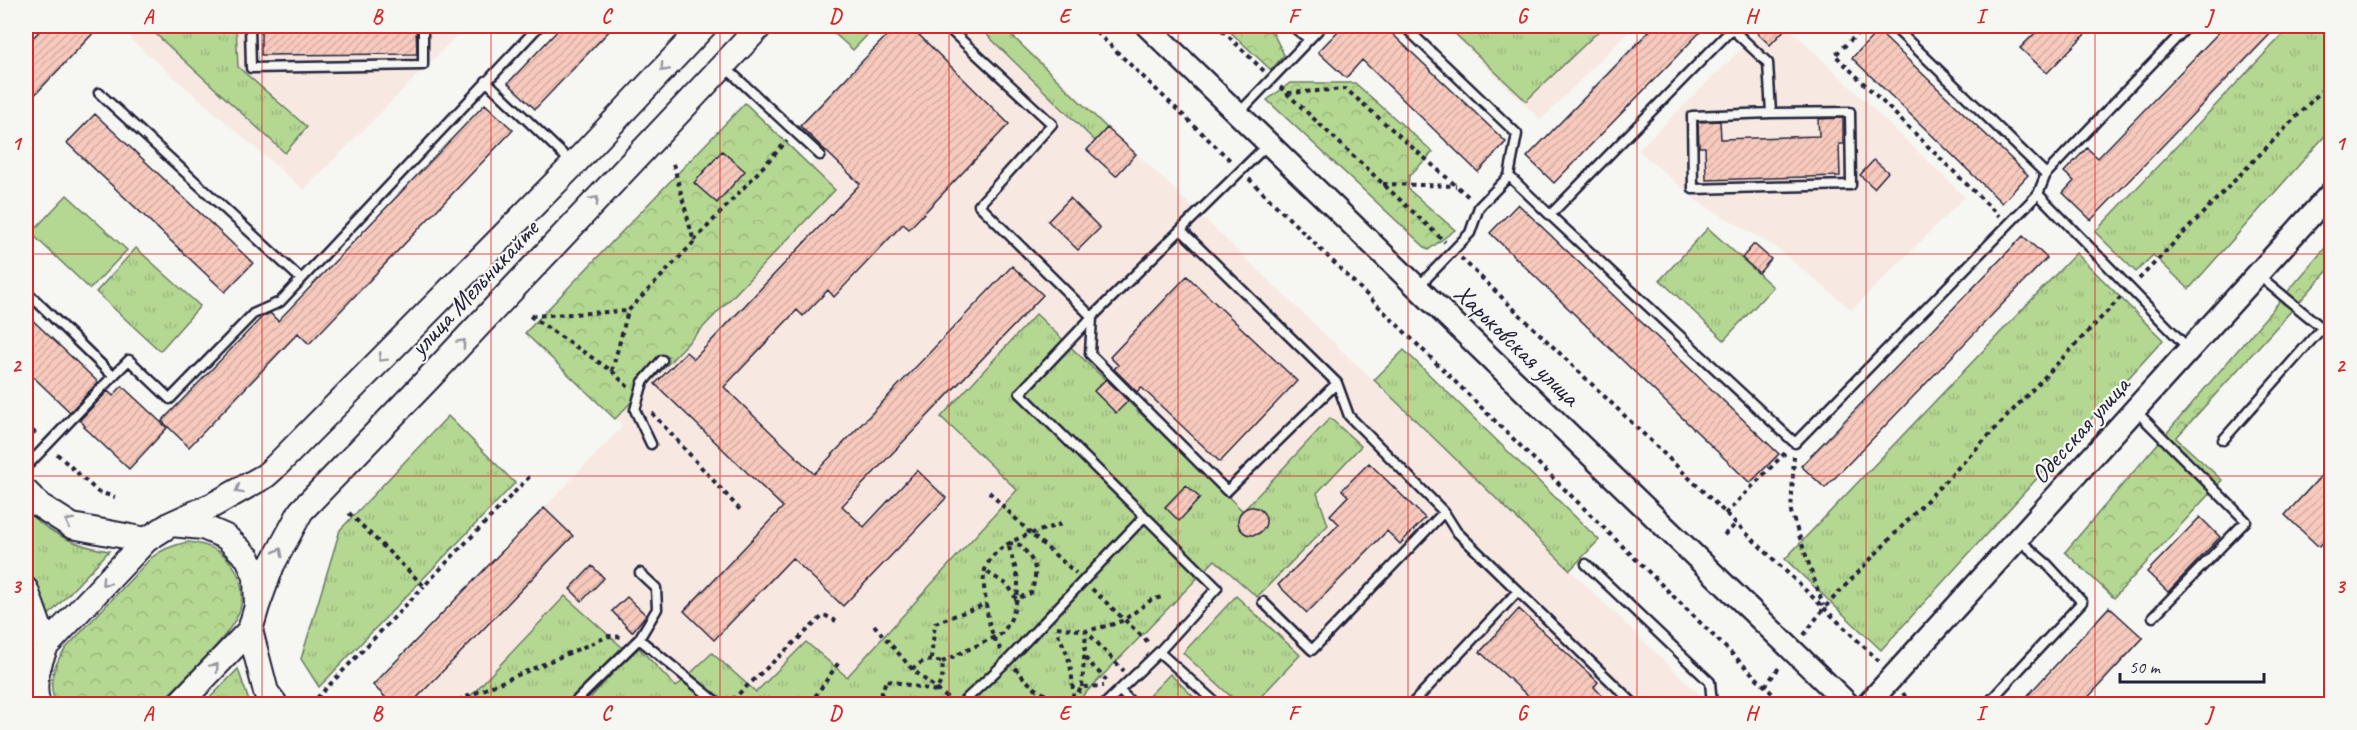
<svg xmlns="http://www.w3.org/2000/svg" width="2357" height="730" font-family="Caveat,sans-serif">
<defs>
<pattern id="grass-tufts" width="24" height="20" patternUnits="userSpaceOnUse" patternTransform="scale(1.5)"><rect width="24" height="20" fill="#b4d791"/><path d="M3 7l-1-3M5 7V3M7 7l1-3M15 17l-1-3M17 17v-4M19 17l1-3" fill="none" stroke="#9ab87e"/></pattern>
<pattern id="forest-crowns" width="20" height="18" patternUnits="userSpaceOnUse" patternTransform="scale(1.5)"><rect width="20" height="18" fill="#b4d791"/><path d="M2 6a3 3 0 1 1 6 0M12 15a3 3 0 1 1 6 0" fill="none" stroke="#9ab87e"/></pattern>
<pattern id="building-hatch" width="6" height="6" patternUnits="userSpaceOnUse" patternTransform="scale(1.5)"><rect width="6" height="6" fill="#f8cabd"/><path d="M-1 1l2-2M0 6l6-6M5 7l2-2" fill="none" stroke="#d4ada3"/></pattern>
</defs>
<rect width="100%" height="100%" fill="#f6f6f2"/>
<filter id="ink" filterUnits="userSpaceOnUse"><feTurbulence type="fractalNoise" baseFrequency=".0167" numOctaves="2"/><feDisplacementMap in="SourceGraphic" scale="12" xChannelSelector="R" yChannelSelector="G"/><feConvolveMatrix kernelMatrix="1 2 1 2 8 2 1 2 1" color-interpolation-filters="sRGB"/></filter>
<g filter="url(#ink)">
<path fill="#f7e9e2" d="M132,26H466L304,190L131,40Z
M896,26H1004L1703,698L1697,704H394L373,685L623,426L590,394L824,150L800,126Z
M1444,26H1634L1541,120Z
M1765,26H1787L1965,197L1852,310L1774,246L1697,201L1638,150Z"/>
<path fill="url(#grass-tufts)" stroke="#6b7c66" stroke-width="1.5" d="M147,26H236L238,67L307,127L285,153Z
M826,26H876L853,50Z
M978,26H1002L1107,128L1095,141Z
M1447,26H1604L1526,101Z
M2291,26H2331V129L2189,289L2153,255L2136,272L2095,232Z
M1708,228L1773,287L1724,340L1660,280Z
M136,248L200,306L160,351L96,292Z
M2076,253L2163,340L1881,650L1785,559Z
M1036,314L1243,511L1330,418L1361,446L1317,493L1328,525L1257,597L1215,560L1075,704H585L618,667L639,648L676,687L712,653L756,692L806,642L847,677L1017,490L941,417Z
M1404,350L1599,540L1570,570L1374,380Z
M448,416L515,483L319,687L301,659L340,530Z
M26,511C50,534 76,546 109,551L47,617L39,588L26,564Z
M565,596L623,648L571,700L513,704H463Z
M1236,596L1300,655L1254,704H1239L1183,653Z
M238,669L250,704H204Z
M1170,674L1201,704H1150L1145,700Z"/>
<path fill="url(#forest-crowns)" stroke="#6b7c66" stroke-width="1.5" d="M1224,26H1265L1273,33L1284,55L1271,70Z
M1290,83H1355L1433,152L1409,176L1408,189L1455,230L1428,250L1267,100Z
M745,103L835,190L615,419L525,333Z
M2331,241V267L2176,438L2222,480L2114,598L2065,552Z
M188,542C208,544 227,552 237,572C242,584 244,597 240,609C233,635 179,683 159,704H56C47,684 53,665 66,648L151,558C162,549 173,545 188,542Z"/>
<path fill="#b4d791" stroke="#6b7c66" stroke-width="1.5" d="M67,195L127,250L90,289L31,233Z"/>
<path fill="url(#building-hatch)" stroke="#22223b" stroke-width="1.5" d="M44,26H100L26,104V45Z
M261,26H416L417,54L261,55Z
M562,26H614L535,109L508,83Z
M896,26H910L1009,124L909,229L903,224L834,297L828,290L803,316L797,310L724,387L814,474L1012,266L1043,295L842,506L864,527L917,470L946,498L843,606L792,558L714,640L684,611L783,507L655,384L686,352L694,359L860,184L800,126Z
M1343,26H1384L1506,142L1478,172L1362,60L1346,78L1318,52Z
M1654,26H1706L1554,183L1527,157Z
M1750,26H1788L1770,45Z
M2042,26H2093L2047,73L2020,48Z
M2225,26H2278L2091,220L2063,193L2074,181L2064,172L2087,148L2098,158Z
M1878,31L2028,175L2002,203L1852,58Z
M485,104L513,130L309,344L298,333L189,447L162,421L262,317L270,313L278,321Z
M95,114L253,263L225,292L67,143Z
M1843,118V144H1839L1840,176L1706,180L1705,147H1699L1698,122L1720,121L1721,139L1819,136L1818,119Z
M1107,128L1136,154L1116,176L1087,150Z
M722,151L745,171L717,203L694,183Z
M1874,160L1888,172L1874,188L1860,175Z
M1070,198L1100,228L1078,250L1048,221Z
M1518,204L1779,454L1750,483L1490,233Z
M2023,236L2047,258L1825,488L1801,466Z
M1754,244L1771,259L1759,273L1742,258Z
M1187,276L1297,381L1220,462L1141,387L1137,392L1114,369L1118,365L1110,357Z
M26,314L98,382L70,412L26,370Z
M1106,379L1128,401L1116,413L1094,391Z
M122,386L167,428L129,469L84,427L85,426L80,420L108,391L113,396Z
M1369,463L1425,518L1400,544L1387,531L1307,613L1278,585L1339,524L1330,515L1348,496L1342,490Z
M2331,465V533L2319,547L2285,515Z
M1186,485L1200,498L1179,521L1165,507Z
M1238 521a14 14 0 1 1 28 0a14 14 0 1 1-28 0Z
M544,508L573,536L410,705H393L373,685Z
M2200,517L2220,537L2168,592L2147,572Z
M592,566L604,578L582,601L570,589Z
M627,597L646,615L632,632L612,611Z
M2109,607L2143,638L2081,705H2019Z
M1519,609L1598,682L1594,687L1611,705H1538L1480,652Z"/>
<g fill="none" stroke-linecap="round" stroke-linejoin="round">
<g stroke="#22223b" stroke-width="13">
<path id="service" d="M250,26L251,68L423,65V26
M946,26L1052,124L979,205L1092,317L1090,354L1227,491L1337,383
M1292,26L1309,39
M1404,26L1517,134L1509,176
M1893,26L2046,174L2038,194L2189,349
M1732,29L1768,63L1771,113L1692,116L1693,189L1851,185L1850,112L1771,113
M724,66L820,155
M486,81L571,162
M99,93L301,279
M1238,114L1322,26
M2046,174L2188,26
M1550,215L1795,443L2038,194
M1181,230L1337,383L1349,416L1444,512L1456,531L1634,704
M2258,275L2332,336
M1418,287L1470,233L1479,207L1509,176L1550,215L1735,26
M26,291L113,376L26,467
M113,376L129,360L170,399L253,314L280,302L539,26
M2135,410L2246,521L2153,617
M2223,440L2322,328
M651,444L635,410L643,382L662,360
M1586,564L1710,682L1712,704
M1263,602L1312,650L1444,512
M639,639L719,704
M1159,652L1217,704
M1119,690L1133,704
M1990,701L2082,602L2047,564L2018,539
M573,704L639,639L657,609L656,588L640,573
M961,704L1008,660L1144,517
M1105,704L1159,652L1217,588L1020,393L1092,317L1268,144
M1412,704L1518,591"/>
</g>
<g stroke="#22223b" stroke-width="26">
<path id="tertiary" d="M1147,26L1848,704
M1868,704L2332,192"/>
</g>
<g stroke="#22223b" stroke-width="28">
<path id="secondary" d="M26,492L39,505L72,526L146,540
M171,524L203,527L226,537L248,558L256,577L257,606L250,630L179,704
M26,590L46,646
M257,606L272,565L301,511L429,378L760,26
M250,630L266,692L275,704
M38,704C31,685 38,664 46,646L146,540L171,524L213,505L265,476L274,468L573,165L704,26"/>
</g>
<path stroke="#22223b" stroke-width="4" stroke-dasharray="4.5 4.5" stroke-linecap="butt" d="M1090,26L1233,163
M1214,26L1224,32L1264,71
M1866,26L1835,55L1999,216
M1280,87L1445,242
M1288,93L1346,89L1470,198
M1249,179L1783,704
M1383,184L1456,186
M694,241L787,141
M1461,258L1881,663
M2139,279L2332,80
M530,316L612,371L629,388
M531,316L628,311
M612,371L628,311L694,242L673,163
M652,413L742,512
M26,424L38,436
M57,454L98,492L115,497
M1794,456L1791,512L1823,605
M989,492L1031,534L1076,573
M349,513L424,586L532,474
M1725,514L1786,452
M1724,535L1736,524
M1092,589L1150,644
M874,625L912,669L950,700
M1057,627L1086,631L1114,624L1124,620L1151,600L1162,597
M1804,635L1824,608L2121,297
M1001,650C991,635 988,621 986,603C985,593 982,580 985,570C995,540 1035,533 1061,524
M1085,658L1109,683
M931,659L935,623L986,604
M942,662L1001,634C1012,623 1018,601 1018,585C1018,572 1011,556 1008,543L1020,545C1036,563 1039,569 1031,593L1016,599L1008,585L985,571
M1015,668C1034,690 1044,698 1073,701C1073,671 1070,655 1055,629
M1765,686L1781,665
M1082,687L1086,631L1124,671
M1903,693L1910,704
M732,700L824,615L836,621
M1073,700L1082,687L1104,686
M322,704L316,699L424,586
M450,704L609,636L624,637
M810,704L839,662
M878,704L886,680L936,691C942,681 944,674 942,662C929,659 922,660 912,669"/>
<use href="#service" stroke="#f6f6f2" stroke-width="8"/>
<use href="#tertiary" stroke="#f6f6f2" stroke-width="21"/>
<use href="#secondary" stroke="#f6f6f2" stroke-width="24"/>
</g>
<defs><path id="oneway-chevron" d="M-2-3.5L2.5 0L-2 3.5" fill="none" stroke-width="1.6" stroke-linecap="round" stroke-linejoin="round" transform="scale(1.5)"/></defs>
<g stroke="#9797a0">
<use href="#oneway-chevron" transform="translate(664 68) rotate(133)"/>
<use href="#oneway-chevron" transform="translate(595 200) rotate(-47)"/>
<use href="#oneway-chevron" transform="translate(462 343) rotate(-47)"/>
<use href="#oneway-chevron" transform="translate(382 358) rotate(135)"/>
<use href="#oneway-chevron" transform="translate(239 490) rotate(151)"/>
<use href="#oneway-chevron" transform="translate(69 522) rotate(-153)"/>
<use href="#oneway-chevron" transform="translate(279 552) rotate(-63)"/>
<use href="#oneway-chevron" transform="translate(105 582) rotate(133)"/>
<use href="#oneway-chevron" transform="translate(215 667) rotate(-47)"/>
</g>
</g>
<path fill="none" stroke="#d62828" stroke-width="1.5" stroke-opacity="0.55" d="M262,26V704M491,26V704M720,26V704M949,26V704M1178,26V704M1408,26V704M1637,26V704M1866,26V704M2095,26V704M26,254H2332M26,476H2332"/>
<g text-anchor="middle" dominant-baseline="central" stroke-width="4.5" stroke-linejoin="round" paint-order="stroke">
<g font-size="26" fill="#22223b" stroke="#f6f6f2">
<text transform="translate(474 288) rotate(-47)">улица Мельникайте</text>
<text transform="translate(1517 345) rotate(44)">Харьковская улица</text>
<text transform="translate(2080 430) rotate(-48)">Одесская улица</text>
</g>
</g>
<rect width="2357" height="730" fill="none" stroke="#f6f6f2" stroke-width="66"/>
<path d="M2120 673v9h144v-9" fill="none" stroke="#22223b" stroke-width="3"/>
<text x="2129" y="673" font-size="18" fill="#22223b" stroke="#f6f6f2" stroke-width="4.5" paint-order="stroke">50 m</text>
<rect x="33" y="33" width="2291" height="664" fill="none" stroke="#d62828" stroke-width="2"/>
<g font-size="20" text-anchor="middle" font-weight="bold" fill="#d62828">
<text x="148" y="23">A</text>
<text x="377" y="23">B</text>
<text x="606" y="23">C</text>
<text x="835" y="23">D</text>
<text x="1064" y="23">E</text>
<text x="1293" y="23">F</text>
<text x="1522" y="23">G</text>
<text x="1751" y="23">H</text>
<text x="1980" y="23">I</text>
<text x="2209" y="23">J</text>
<text x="16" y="150">1</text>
<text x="2340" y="150">1</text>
<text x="16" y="372">2</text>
<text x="2340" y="372">2</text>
<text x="16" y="593">3</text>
<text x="2340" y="593">3</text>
<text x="148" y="720">A</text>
<text x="377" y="720">B</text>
<text x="606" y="720">C</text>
<text x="835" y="720">D</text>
<text x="1064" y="720">E</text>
<text x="1293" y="720">F</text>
<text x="1522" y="720">G</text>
<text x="1751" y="720">H</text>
<text x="1980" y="720">I</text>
<text x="2209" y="720">J</text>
</g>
</svg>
